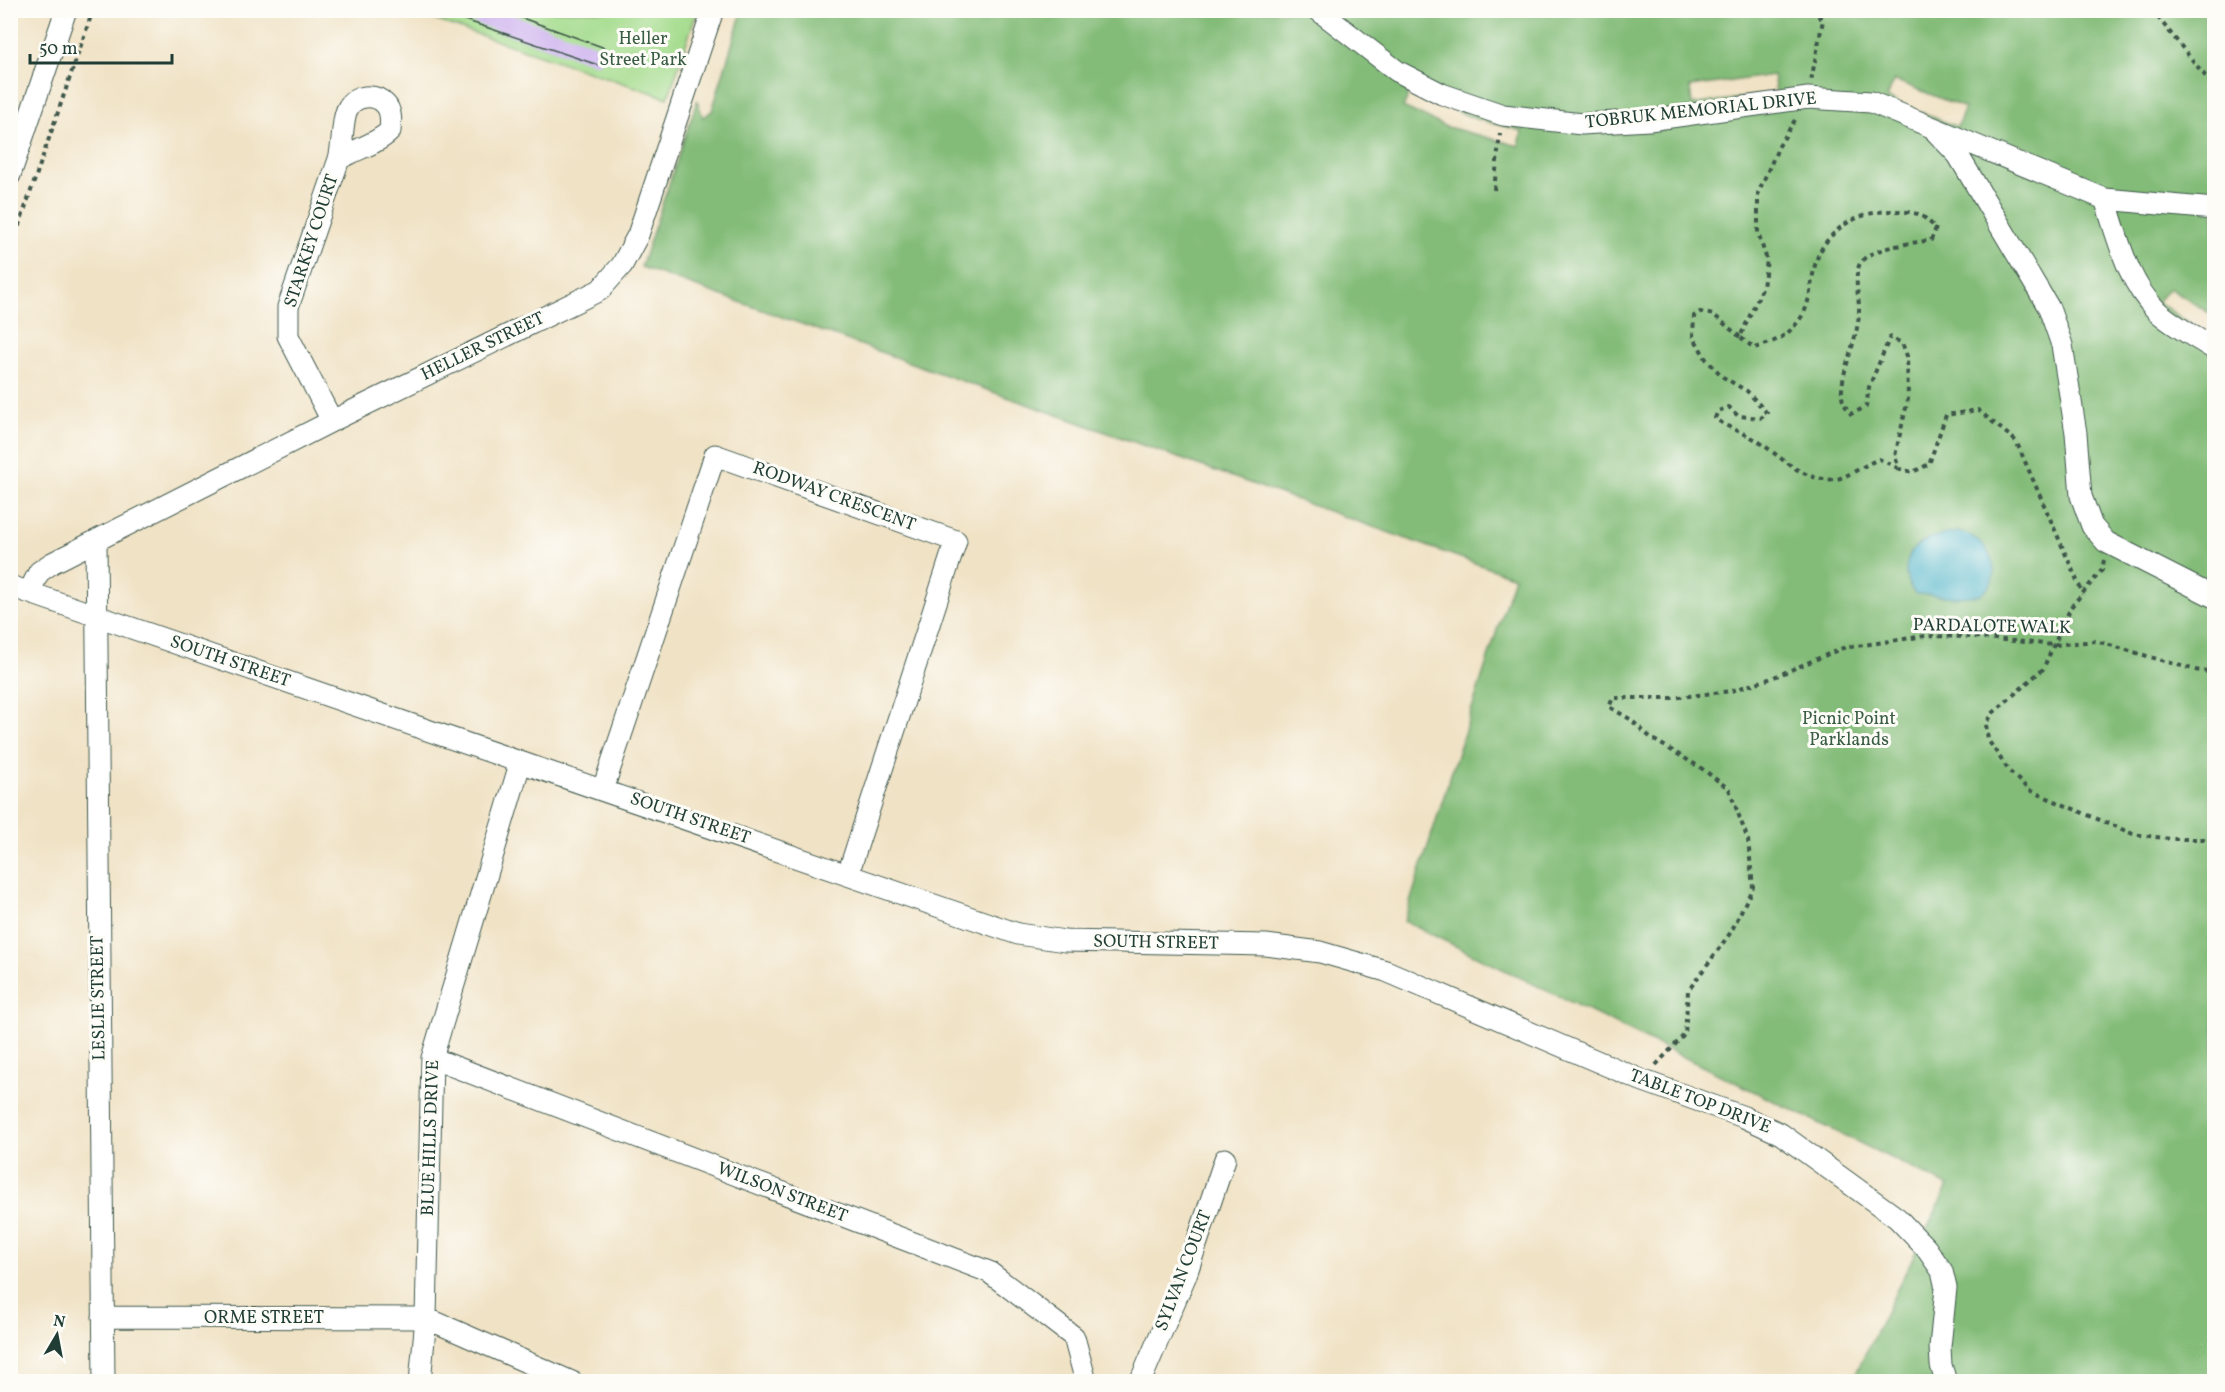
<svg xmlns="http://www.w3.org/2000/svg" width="2225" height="1392" font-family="Vollkorn,serif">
<rect width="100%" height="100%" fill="#fdfcf7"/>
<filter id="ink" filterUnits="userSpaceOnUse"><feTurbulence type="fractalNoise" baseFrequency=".0167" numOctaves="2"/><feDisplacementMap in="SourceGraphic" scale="12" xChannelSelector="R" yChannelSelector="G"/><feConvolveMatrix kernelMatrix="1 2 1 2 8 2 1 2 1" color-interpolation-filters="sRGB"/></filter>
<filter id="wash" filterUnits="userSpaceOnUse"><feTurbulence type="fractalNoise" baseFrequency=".008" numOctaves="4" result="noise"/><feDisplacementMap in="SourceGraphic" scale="24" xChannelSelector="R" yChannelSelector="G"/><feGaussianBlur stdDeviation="1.35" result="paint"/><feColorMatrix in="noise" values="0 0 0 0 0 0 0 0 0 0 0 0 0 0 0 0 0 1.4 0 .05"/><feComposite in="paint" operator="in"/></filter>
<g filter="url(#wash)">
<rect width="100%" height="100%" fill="#f0e2c5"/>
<path fill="#a4dc8d" stroke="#628c60" stroke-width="1.5" d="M408,11H697L668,98Z"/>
<path fill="#83bc78" stroke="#517c56" stroke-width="1.5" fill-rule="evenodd" d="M742,11H2214V316L2169,288L2157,302L2214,339V1381H1852L1948,1186L1404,921L1514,577L641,267L697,101L703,117L712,111ZM1773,75L1776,93L1692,105L1690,87ZM1894,80L1965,108L1957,127L1887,98ZM1410,92L1476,119L1522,131L1519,146L1444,126L1403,107Z"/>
<path fill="#4bb2c9" stroke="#35787e" stroke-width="1.5" d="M1957,532C1981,533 2003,564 1990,585C1988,589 1983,592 1979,595L1957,597L1916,594C1900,578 1904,552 1924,541C1933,536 1947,534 1957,532Z"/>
<g id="blocks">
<path fill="#ceb3ef" d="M445,10H500L605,48L598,65L444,13Z"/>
</g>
</g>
<g filter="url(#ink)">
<use href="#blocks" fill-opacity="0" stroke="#3e564a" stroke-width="1.5"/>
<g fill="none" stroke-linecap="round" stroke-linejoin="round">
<g stroke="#3e564a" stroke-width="23">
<path id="minor" d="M1318,10L1397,71L1442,94L1503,115L1582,124L1649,120L1808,98L1871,102L2105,199L2214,209
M1936,132L1958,155L2049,308L2062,345L2076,433L2081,496L2092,526L2106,542L2214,597
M10,175L66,10
M2105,199C2118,238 2127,281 2157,311C2173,326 2196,337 2214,349
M332,421L288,336V307L339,159C343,145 342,117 348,108C355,95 375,93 385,104C392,111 391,122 390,131C377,144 356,149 339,159
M96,541L104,1382
M10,586L1018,934L1065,941L1266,945L1320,952L1386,971L1641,1080L1744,1117L1781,1134L1897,1218L1926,1248L1942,1271L1946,1288L1940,1347L1941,1365L1946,1382
M29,592L39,572L52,563L332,421L600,290L622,265L638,235L713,10
M603,789L715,455L956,541L848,874
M432,1058L989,1272L1074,1337L1086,1382
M103,1317L426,1318L572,1382
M420,1382L426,1318L432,1058L520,764
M1140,1382L1186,1275L1225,1159"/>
</g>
<path stroke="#3e564a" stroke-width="4" stroke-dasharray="4.5 4.5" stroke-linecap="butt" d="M1811,10L1823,20L1811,81
M2152,10L2214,87
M1795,120L1779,146L1758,193V233L1767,260L1763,287L1740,337L1754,348C1776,342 1790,335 1802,316C1813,299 1810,268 1821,250C1840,216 1881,205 1918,214C1924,216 1931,224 1936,228L1931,240C1914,243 1871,247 1861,262C1852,275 1860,298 1859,312C1858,339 1844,363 1842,389C1841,400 1844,405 1851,414L1866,407L1869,387L1890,337L1902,343L1907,356L1908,399L1895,456L1899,469L1913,472L1929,464L1946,415L1978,410L2016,441L2083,594
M1494,190L1500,133
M10,252L93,10
M1740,337L1714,315L1700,312L1694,316L1693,336L1706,359L1723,377L1747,391L1767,413L1761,418L1738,416L1729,407L1718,411L1715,418C1728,429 1745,432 1759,442C1783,458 1804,483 1837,479C1847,477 1868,463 1879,459L1898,468
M2104,560L2102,570L2071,607L2043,669L1993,713L1986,724L1988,740L2009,771L2029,790L2133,834L2171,839H2214
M1656,1065L1685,1034L1688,991L1731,932L1753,887L1748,840L1729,789L1701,768L1651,738L1630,719L1609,707L1613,698H1672L1731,691L1769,679L1843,648L1925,636L1974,637L2054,645L2096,641L2195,670L2214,673"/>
<use href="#minor" stroke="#fff" stroke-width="21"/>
</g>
</g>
<g text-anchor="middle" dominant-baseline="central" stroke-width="6" stroke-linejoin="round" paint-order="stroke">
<g font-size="18" fill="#3a5d46" stroke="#fdfcf7">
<text x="643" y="39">Heller<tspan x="643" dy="21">Street Park</tspan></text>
<text x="1849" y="719">Picnic Point<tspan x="1849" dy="21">Parklands</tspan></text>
</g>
<g font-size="18" fill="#1f3d34" stroke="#fdfcf7">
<text transform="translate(1701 111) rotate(-6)">TOBRUK MEMORIAL DRIVE</text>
<text transform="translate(312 241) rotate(-72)">STARKEY COURT</text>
<text transform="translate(483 347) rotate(-26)">HELLER STREET</text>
<text transform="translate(834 497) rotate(20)">RODWAY CRESCENT</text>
<text transform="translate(1992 627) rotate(1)">PARDALOTE WALK</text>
<text transform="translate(230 662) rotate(19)">SOUTH STREET</text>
<text transform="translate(690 819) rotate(19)">SOUTH STREET</text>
<text transform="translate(1156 943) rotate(1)">SOUTH STREET</text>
<text transform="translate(99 998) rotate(-91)">LESLIE STREET</text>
<text transform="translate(1700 1102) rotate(21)">TABLE TOP DRIVE</text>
<text transform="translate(431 1138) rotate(-88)">BLUE HILLS DRIVE</text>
<text transform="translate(782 1193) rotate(21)">WILSON STREET</text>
<text transform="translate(1184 1271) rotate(-69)">SYLVAN COURT</text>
<text x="264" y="1318">ORME STREET</text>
</g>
</g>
<rect width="2225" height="1392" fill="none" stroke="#fdfcf7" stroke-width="36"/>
<g transform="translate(57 1335) rotate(10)" stroke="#fdfcf7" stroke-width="4.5" paint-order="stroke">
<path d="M0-4.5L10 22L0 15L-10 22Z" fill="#1f3d34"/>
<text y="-9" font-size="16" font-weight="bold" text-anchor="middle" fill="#1f3d34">N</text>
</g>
<path d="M30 54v9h142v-9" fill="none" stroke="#1f3d34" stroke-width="3"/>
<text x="39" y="54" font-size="18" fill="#1f3d34" stroke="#fdfcf7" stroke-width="4.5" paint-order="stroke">50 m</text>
</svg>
